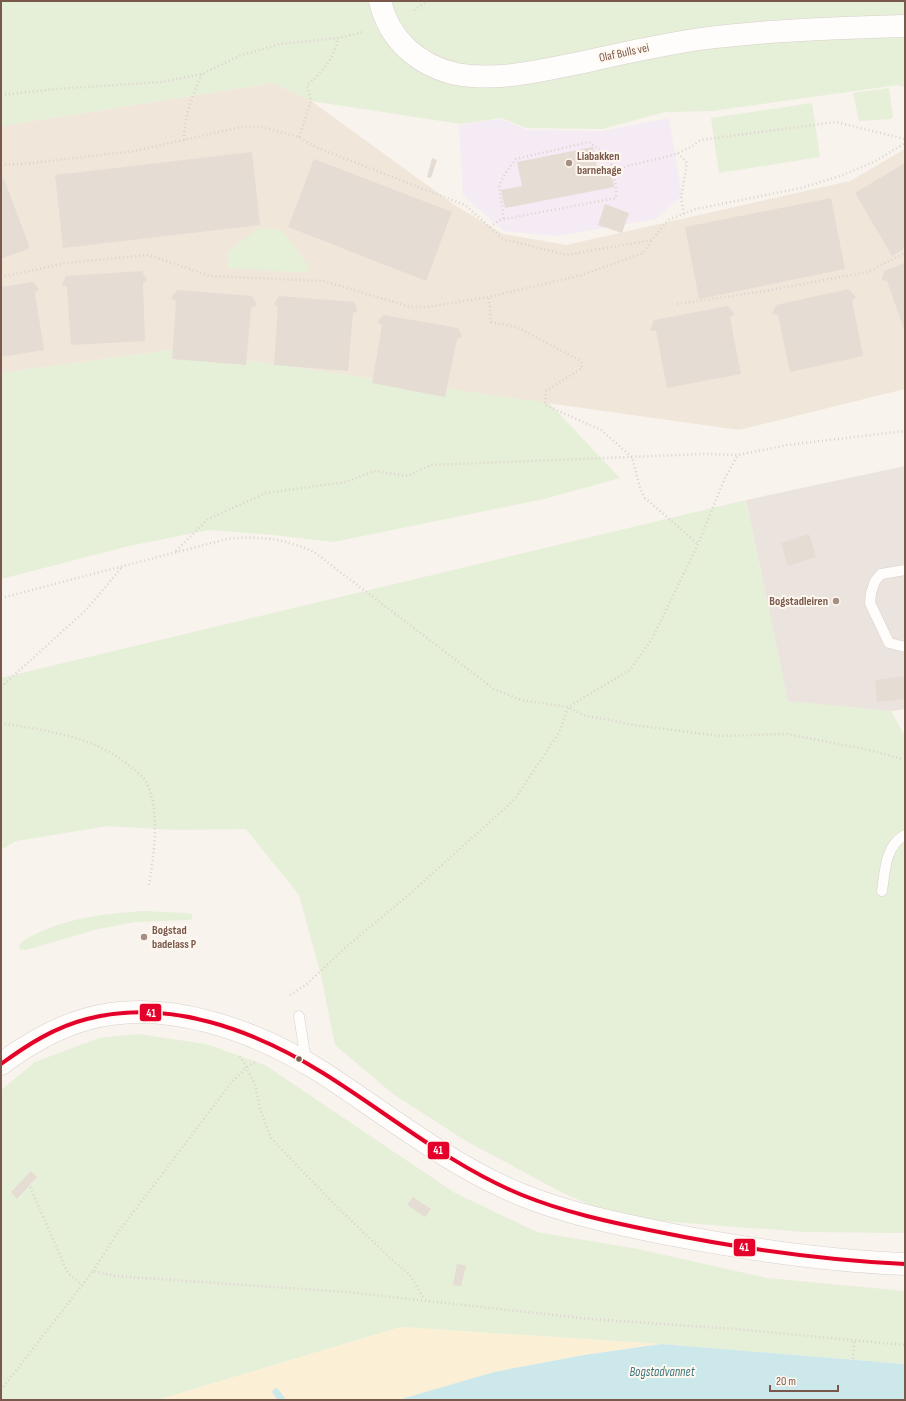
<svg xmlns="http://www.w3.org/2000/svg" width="906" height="1401" font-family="'Sofia Sans Condensed',sans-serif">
<rect width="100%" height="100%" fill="#f8f3ed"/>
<path fill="#f1e6da" d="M273,83L311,101L456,206L503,234L566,245L850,181L905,149V389L739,430L171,350L1,373V126Z"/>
<path fill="#ebe3de" d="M905,466V709L891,711L788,702L746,500Z"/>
<path fill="#f4ebf4" d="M669,118L682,196L655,219L557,236L504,231L463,195L459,125L501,119L527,130L603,131Z"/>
<path fill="#e6efd8" d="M1,1H905V87L897,85L712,111L665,112L602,129L526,128L502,118L461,124L311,101L273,83L1,126Z
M889,88L893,117L891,119L859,121L853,93Z
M812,103L820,157L719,173L711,118Z
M259,228L282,230L310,268V273L228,268L227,252Z
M171,350L549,403L620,478L544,499L333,542L274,535L209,530L129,546L1,579V373Z
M746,500L788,701L891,711L905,736V1233L804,1232L620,1218L561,1192L466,1141L393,1094L335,1045L321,975L299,895L246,829L177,830L107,826L16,841L1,850V678Z
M143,911L185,913L192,914V919L190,920L135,922L94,930L26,950L20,949L19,947C22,939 31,937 38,933C72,917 106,914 143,911Z
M138,1034L206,1044L265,1065L455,1193L537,1232L633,1248L767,1278L905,1291V1364L661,1344L401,1327L157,1400H1V1090L35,1062L99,1038Z"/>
<path fill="#fbf0d5" d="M401,1327L661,1344L584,1355L494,1372L398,1400H157Z"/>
<path fill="#cde8ea" d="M661,1344L905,1364V1400H398L494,1372L584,1355Z"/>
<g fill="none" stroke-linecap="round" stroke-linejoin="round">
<path stroke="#cde8ea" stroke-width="7" d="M276,1392L282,1400"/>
</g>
<path fill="#e5dcd4" d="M593,147L598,172L610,169L614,187L505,208L501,190L522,186L517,162Z
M252,152L260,225L63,248L55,175Z
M432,158L437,160L431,178L427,177Z
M314,159L452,212L426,281L288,227Z
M905,163V248L892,256L855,193Z
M4,179L30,248L1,259V180Z
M831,198L845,269L699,299L685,227Z
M605,204L629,213L622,233L598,225Z
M905,263V332L887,281L882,280L884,271Z
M142,271L147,280L143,283L145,341L71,345L67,287L62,285L66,276Z
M33,282L39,289L35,293L44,350L1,357V287Z
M849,289L856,297L852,300L863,356L790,372L778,315L772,314L776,305Z
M177,290L252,296L257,305L251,308L246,365L172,359L176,301L171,298Z
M279,296L354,302L358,311L353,313L348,371L274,365L278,307L274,304Z
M728,306L735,314L730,318L741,374L667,388L656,331L650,330L654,320Z
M384,315L458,328L462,337L457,339L445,397L372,383L382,326L377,322Z
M809,534L816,557L788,566L781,543Z
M905,676V699L877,702L875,680Z
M31,1171L37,1177L17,1199L11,1192Z
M413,1197L431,1209L425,1217L407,1205Z
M457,1264L466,1266L461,1286L453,1285Z"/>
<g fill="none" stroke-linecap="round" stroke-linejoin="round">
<g stroke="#d8d0cb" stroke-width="11">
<path id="service" d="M905,570L881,574L875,581L871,593L870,603L889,643L905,647
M882,891C885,871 885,846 905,835
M299,1016L306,1061"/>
</g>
<g stroke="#d8d0cb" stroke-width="23">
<path id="tertiary" d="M380,1C389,40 418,65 456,74C498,82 543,70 584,62C623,53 661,45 700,39C768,30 837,28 905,26
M1,1064C28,1044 55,1028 87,1019C166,997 257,1031 323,1073C388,1115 450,1166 522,1195C569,1214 619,1224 668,1234C746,1249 826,1261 905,1264"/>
</g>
<path stroke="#dbd2ce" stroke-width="2.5" stroke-dasharray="1 3" stroke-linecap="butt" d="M414,10L428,1
M1,95L56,89L161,82L202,74L239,56L280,44L338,38L363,32
M299,137L311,101L307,85C321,75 336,55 338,38
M184,140C184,117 192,96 202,74
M678,153L687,163L681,199L684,214
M1,165L32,163L135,151L241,127H262L299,137L315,147L465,205L503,239L566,255L652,240L668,220L696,209L801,188L840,176L874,162L905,143
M613,172C621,169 628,165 636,164C658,158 682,156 700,140L836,122L905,139
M490,227L500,220L616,198V187L610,158L589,142L516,159L507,171L499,185L504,220
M1,277L66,263L149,255L210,276L323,281L411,307H427L489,297L582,275L643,253L652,240
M489,298L491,322L517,327L581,361L582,368L546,391L545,405L601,430L632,457L640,488L645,498L698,544
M677,304L765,291L867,272L905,253
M176,551L208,519L266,493L346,482L374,471L408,476L431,465L704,454L738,455L787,445L905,431
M1,598L227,539C258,535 286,539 314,552L494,689L521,700L568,707L583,715L634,725L720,736L787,734L874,751L905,760
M1,687L85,611L123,566
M1,723C47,731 96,736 132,768C136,771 142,776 145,780C161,807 154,856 149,885
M290,995L307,984L347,946L411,893L514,800L559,733L568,707L630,670L652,639L698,544L725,478L738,455
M240,1056L255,1084L260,1109L271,1138L329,1199L390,1258L410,1275L424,1299
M30,1187L68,1273L82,1285
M93,1271L116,1235L231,1083L247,1067L255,1062
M853,1359L854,1340
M1,1390L93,1271L115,1276L346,1292L590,1319L735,1329L905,1345"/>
<use href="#service" stroke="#fefdfc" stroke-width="10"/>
<use href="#tertiary" stroke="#fefdfc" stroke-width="22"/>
<g stroke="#fff8f0" stroke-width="7">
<path id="bus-1" d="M1,1064C27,1045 55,1027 87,1019C169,998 254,1030 323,1073C389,1114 449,1165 522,1195C564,1212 609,1222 654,1231C737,1248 820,1260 905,1264"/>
</g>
<use href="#bus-1" stroke="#e4002b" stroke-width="4"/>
</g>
<g fill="#a58f84" stroke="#fff8f0" stroke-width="1.5">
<circle cx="569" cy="163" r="4"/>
<circle cx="836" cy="601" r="4"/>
<circle cx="144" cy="937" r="4"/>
</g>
<circle fill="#79594b" stroke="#fff8f0" stroke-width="1.5" cx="299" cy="1059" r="3.5"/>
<g text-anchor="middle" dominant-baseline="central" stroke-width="4" stroke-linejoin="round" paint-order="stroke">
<g font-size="12" fill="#79594b" stroke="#fff8f0">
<text transform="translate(624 53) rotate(-12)">Olaf Bulls vei</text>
</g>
<g font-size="12" font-weight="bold" fill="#79594b" stroke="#fff8f0" text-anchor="start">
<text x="577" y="156">Liabakken<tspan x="577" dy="14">barnehage</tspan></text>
<text x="828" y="601" text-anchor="end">Bogstadleiren</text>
<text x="152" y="930">Bogstad<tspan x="152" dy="14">badelass P</tspan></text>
</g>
<g font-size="13" font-style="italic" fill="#3d767e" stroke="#fff8f0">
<text x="662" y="1372">Bogstadvannet</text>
</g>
</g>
<g stroke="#fff8f0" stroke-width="1.5">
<rect x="139" y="1003" width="23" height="19" rx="4" fill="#e4002b"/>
<rect x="427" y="1141" width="23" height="19" rx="4" fill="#e4002b"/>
<rect x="733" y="1238" width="23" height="19" rx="4" fill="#e4002b"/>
</g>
<g font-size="11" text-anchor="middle" font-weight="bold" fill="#fff">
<text x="151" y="1017">41</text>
<text x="438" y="1154">41</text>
<text x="744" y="1251">41</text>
</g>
<rect width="906" height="1401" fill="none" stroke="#79594b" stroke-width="4"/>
<path d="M770 1385v6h68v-6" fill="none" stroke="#79594b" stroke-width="2"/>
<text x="776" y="1385" font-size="12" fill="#79594b" stroke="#fff8f0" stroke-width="3" paint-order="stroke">20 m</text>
</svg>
